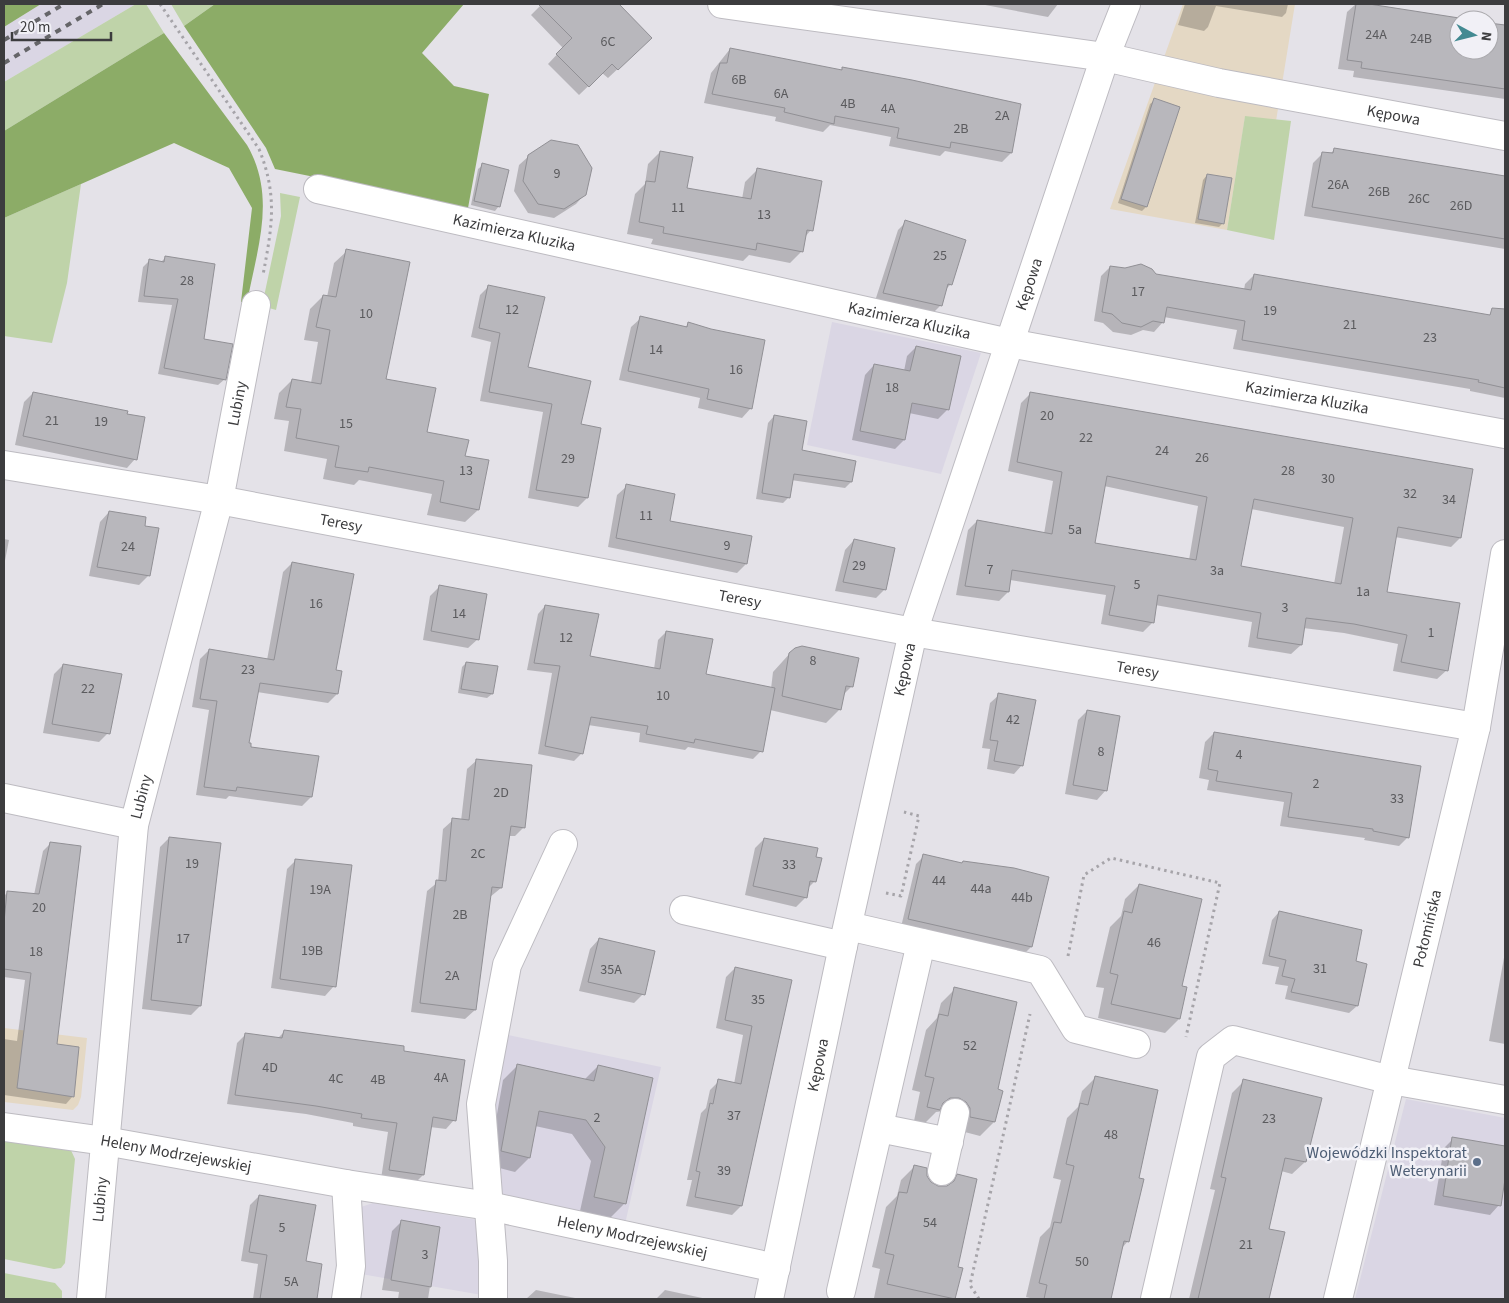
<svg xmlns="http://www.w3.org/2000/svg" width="1509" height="1303" font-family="'Source Sans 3',sans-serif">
<rect width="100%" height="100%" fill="#e4e2e8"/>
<path fill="#dad6e4" d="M41,4H136L4,82V27Z
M832,322L981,353L941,474L807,445Z
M503,1034L661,1067L625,1224L500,1197L489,1105Z
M1406,1099L1505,1118V1299H1355Z
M373,1203L478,1220L482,1295L361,1274V1207Z"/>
<path fill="#e4d8c4" d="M1183,4H1295L1276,121L1245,117L1227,230L1110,209Z
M4,1028L87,1038L81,1097L78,1105L73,1110L4,1102Z"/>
<path fill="#bfd3a9" d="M136,4H146L164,33L4,131V82Z
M171,4H215L184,26Z
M1245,116L1291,121L1274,240L1227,230Z
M81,184L67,283L52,343L4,336V218Z
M280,193L300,197L276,310L262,306L281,216Z
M4,1139L69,1146L75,1159L65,1263L61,1268L54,1269L4,1259Z
M4,1273L55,1283L62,1291V1299H4Z"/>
<path fill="#8cac67" d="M4,4H41L4,27Z
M215,4H464L422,53L454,86L489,94L468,208L275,169L266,148L184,26Z
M164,33L247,145C277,197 257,248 247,303L241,302L252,208L229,168L174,143L4,218V131Z"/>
<path fill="#0003" fill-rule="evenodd" d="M542,4H617L651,38L608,78L602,73L579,95L548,64L563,48L531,15Z
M980,4H1058L1048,17Z
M1185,4H1288L1286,13L1282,17L1216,6L1208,27L1204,31L1178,25Z
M1356,4L1464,20H1459V50H1489V24L1505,26V99L1353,77L1354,71L1338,69L1347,12Z
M730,49L840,71L843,68L1020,105L1011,153L1002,162L945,151L940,156L889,146L891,137L830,125L823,132L775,121L776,117L704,103L711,73Z
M1155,100L1178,108L1146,207L1142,211L1118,203L1150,104Z
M1335,149L1505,177V249L1304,216L1313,163L1322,154H1330Z
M660,152L685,189L742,199L745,182L757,170L811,230L804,238L802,251L790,263L749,255L743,261L651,244L653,239L627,234L635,194L645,184L648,164Z
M529,156L585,194L576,204L554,218L528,213L514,191L519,165Z
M483,165L499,206L495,211L471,205L478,169Z
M1207,175L1223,223L1219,227L1195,223L1203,180Z
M906,222L951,284L945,290L941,305L933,313L875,301L898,230Z
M347,251L385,380L426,433L464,457L478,510L465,522L427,515L432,494L359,480L354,485L323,479L327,459L284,451L289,421L274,419L279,393L292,380L311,383L318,342L304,340L310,309L323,296L327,297L334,263Z
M165,258L203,340L225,379L218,385L158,374L172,305L138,302L143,267L149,261L160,263Z
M1110,267L1244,290L1245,284L1254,275L1505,319V398L1470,391V389L1233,349L1237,330L1164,317L1163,322L1154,332L1143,330L1131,335L1113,332L1103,323L1094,321L1101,276Z
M489,286L527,368L579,425L587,498L578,507L528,498L543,412L480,401L491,342L471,337L480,295Z
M641,318L685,327L689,324L751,408L742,418L698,408L700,398L619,380L631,327Z
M916,347L948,409L938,419L909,413L904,440L895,449L852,440L865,375L874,365L904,371L907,356Z
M33,393L135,459L127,468L15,445L24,402Z
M1031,393L1460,538L1451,547L1395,537L1385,593L1447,670L1437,679L1393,671L1398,644L1344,633L1303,628L1301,645L1291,654L1248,647L1252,622L1155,605L1153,622L1143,632L1101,624L1106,595L1010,580L1008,592L999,601L956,595L968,530L977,521L1044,534L1053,481L1008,471L1021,403ZM1104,486L1198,506L1189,560L1094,544ZM1251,509L1344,527L1334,584L1240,567Z
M774,416L801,451L851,482L845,488L791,480L789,497L783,503L756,499L768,423Z
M627,486L669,522L746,564L737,573L608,547L617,495Z
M109,512L143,527L149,575L139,585L89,576L100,522Z
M4,539L9,540L4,566Z
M854,540L885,589L876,598L835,591L845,550Z
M292,563L334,671L337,694L328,703L257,692L247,744L250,748L311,797L302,806L229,796L226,799L196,795L209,710L192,707L200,659L209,650L267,660L283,572Z
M440,586L478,639L468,648L423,640L430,596Z
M545,606L589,657L654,669L658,640L666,632L705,675L771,689L773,672L792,651L851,687L843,695L840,709L826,723L770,710L761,751L753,759L688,747L685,750L639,742L640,733L588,725L582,753L574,761L538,754L552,673L527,670L538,614Z
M466,663L492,694L487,698L458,693L462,667Z
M63,665L108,733L99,742L43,733L54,674Z
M999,695L1022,765L1014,774L987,769L990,749L982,748L990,703Z
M1087,711L1106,790L1097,800L1065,794L1078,720Z
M1214,733L1408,837L1399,846L1364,840L1365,838L1280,826L1284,802L1207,790L1209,780L1199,778L1205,742Z
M477,760L524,827L515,836H508L501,888L490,897L475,1010L465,1019L411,1012L427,891L438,882L443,829L453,820L461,821L467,769Z
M169,838L200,1006L191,1015L142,1009L160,847Z
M764,839L815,858V881L807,889L806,897L796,907L745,895L755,848Z
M51,843L56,1045L73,1096L66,1104L4,1095V1039L17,1041L25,980L4,977V896L8,892L34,895L43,851Z
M924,856L961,865L1047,878L1031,947L1023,955L901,927L916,864Z
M296,860L334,986L325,996L271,988L287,869Z
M1139,885L1181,987L1179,1019L1165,1033L1098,1018L1104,988L1096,987L1110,927L1121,916L1125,899Z
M1279,912L1357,1006L1349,1013L1285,999L1288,986L1275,984L1279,967L1262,964L1272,920Z
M599,939L643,994L634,1003L579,991L590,949Z
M1505,952V1044L1489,1041Z
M735,968L790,981L741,1206L732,1215L686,1206L692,1180H687L701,1113L706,1108L710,1090L719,1081L734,1084L743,1035L716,1028L726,977Z
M955,989L996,1090L1001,1092L994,1122L980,1136L957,1130L944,1111L936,1112L925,1123L914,1121L920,1092L912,1090L926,1030L937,1018L941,1003Z
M284,1032L402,1053L454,1120L446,1129L430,1127L423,1175L414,1184L381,1179L388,1132L353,1126V1123L306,1114L227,1104L237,1043L246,1034L277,1039Z
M517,1066L584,1080L598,1066L651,1079L624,1204L610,1218L580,1211L591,1161L572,1134L535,1126L529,1158L515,1172L488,1165L503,1080Z
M1096,1077L1137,1179L1128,1241L1122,1248L1110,1299H1034L1026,1297L1040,1237L1050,1227L1061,1180L1053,1178L1067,1118L1078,1107L1082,1091Z
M1244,1081L1305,1162L1292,1174L1281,1171L1268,1230L1283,1233L1266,1299H1189L1215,1190L1210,1189L1232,1093Z
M1453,1139L1505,1147V1171L1499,1205L1490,1215L1434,1205L1444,1148Z
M915,1166L930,1183L938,1187H946L958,1176L956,1268L961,1269L954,1299L874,1298L880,1269L872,1267L886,1207L897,1196L901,1180Z
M259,1196L304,1262L321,1265L315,1299H253L258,1264L241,1261L250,1205Z
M401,1222L439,1228L428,1299H398L399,1292L382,1290L392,1231Z
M536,1290L580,1299H526Z
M665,1290L707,1299H656Z"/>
<path fill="#b8b7bc" stroke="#919095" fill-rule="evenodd" d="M538,4H619L652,38L618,70L612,64L589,87L556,54L572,38Z
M1356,4H1369L1472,20H1459V50H1489V23L1505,25V89L1361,68L1362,62L1347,60Z
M730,48L842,70V67L912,80L1021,104L1012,153L951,142L950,148L897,138L899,128L835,116L834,124L784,112L785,108L712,94L720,63H727Z
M1154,98L1180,107L1147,207L1121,199Z
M551,140L578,145L592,168L586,195L564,209L538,204L523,181L528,155Z
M1334,148L1505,176V239L1312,207L1322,152L1333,153Z
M660,151L693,157L687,188L751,199L757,168L822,181L813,231L807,230L803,252L757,243L756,250L663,233L664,227L639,222L646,181L655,182Z
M482,163L509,170L500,207L474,201Z
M1207,174L1232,178L1224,224L1198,219Z
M905,220L966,240L952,285L948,284L942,306L883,293Z
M346,249L410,262L386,379L436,388L427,432L469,440L465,456L489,460L479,510L440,502L444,481L369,467L368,472L335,467L339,446L296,438L301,409L286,407L292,379L321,384L330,330L316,327L323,295L336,297Z
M165,256L215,264L204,339L233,344L226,380L164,368L178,299L144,296L149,259L164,262Z
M1141,264L1152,269L1156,274L1251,290L1254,274L1490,315L1492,308L1505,309V388L1478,382L1479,380L1242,340L1245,321L1167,307L1164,323L1153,321L1141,327L1122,323L1112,314L1102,312L1110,266L1125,268Z
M488,285L545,297L528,367L591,381L581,424L601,428L588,498L536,490L552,404L489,392L500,333L479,328Z
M640,316L687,327L688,322L711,329L765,340L752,409L707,399L709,389L628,371Z
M916,346L961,356L949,410L912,403L905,440L860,431L874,364L910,371Z
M33,392L128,411L127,414L145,417L137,460L23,436Z
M1030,392L1473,469L1461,538L1398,527L1387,592L1460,603L1448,671L1401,662L1407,635L1354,624L1306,618L1302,645L1257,638L1261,613L1158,595L1154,623L1109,615L1115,586L1012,570L1009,592L965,586L977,520L1052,534L1062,472L1017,462ZM1107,476L1207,497L1196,560L1095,543ZM1254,499L1353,518L1341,584L1241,566Z
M774,415L807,421L802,450L856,461L852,482L794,474L790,498L762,493Z
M626,484L675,494L670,521L752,536L747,564L616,538Z
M109,511L146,517L145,526L159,528L150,576L97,567Z
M854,539L895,548L886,590L843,582Z
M292,562L354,574L336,670L342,671L338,694L260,683L249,743H251V747L319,756L312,797L237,787L236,791L204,787L217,701L200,699L209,649L274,660Z
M439,585L487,594L479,640L431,631Z
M545,605L599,614L590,656L660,669L666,631L713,639L706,674L775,688L763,752L695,739L694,743L646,734L648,726L591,717L583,754L545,746L560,666L534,663Z
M802,646L859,658L853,687L846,686L841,710L782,696L789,653L795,648Z
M466,662L498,666L493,694L461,689Z
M63,664L122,674L110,734L52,724Z
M998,693L1036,700L1023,766L994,761L998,741L990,740Z
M1087,710L1120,716L1107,791L1073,785Z
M1214,732L1421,766L1409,838L1373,831V829L1288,817L1292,793L1216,781L1218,771L1208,769Z
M476,759L532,765L525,828L511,826L502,888L492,887L476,1010L420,1003L436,880L446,881L452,818L469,820Z
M169,837L221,843L201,1006L151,1000Z
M764,838L818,848L816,857L822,858L816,882L810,881L807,898L753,886Z
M50,842L81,846L57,1044L79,1047L74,1097L17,1088L31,973L4,969V922L7,891L39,894Z
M923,854L962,863L963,861L1014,868L1049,877L1032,947L908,919Z
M295,859L352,865L336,987L280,979Z
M1139,884L1202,899L1182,986L1187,987L1180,1019L1111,1004L1118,975L1110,973L1124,911L1132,913Z
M1279,911L1362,930L1356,961L1367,964L1358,1006L1291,992L1295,979L1282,976L1286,960L1269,956Z
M599,938L655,951L645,995L588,982Z
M735,967L792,980L742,1206L695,1197L700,1172L696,1171L710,1103L713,1104L718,1079L741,1084L752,1026L725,1020Z
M954,987L1017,1002L998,1089L1003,1091L995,1122L970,1117V1108L966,1102L959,1098H950L943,1103L940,1110L927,1107L934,1078L925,1076L939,1014L948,1016Z
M284,1030L404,1046V1051L465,1060L456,1121L433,1117L424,1175L389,1170L397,1123L361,1118L362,1114L316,1106L235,1095L245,1033L282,1038Z
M517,1064L594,1081L598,1065L653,1078L626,1204L594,1197L605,1147L586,1120L539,1111L530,1158L501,1151Z
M1095,1076L1158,1090L1139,1178L1144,1179L1129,1242L1124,1241L1111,1299H1044L1047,1285L1039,1283L1054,1222L1061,1223L1074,1166L1066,1164L1080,1103L1088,1105Z
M1243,1079L1322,1098L1306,1162L1285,1158L1269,1229L1285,1232L1269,1299H1198L1226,1178L1221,1177Z
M1452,1137L1505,1146V1179L1501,1206L1443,1196Z
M914,1165L927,1168V1176L931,1182L938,1186H947L954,1181L957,1174L977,1179L958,1267L963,1268L955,1299L887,1284L894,1255L885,1253L899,1192L907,1193Z
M259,1195L316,1205L306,1261L322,1264L317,1299H260L267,1255L249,1252Z
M401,1220L440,1227L431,1287L391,1280Z"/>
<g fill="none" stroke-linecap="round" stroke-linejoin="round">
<g stroke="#bdbbc1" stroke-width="30">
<g id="minor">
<path id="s1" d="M722,4L1105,57L1219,83L1505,136"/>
<path id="s2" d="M318,189L1009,343L1505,434"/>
<path id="s3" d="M4,465L219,500L913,632L1476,727"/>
<path d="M4,798L134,825"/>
<path d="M684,910L843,946"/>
<path d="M848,926L1040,970L1076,1029L1136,1044"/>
<path id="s4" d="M4,1127L105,1141L346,1184L489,1206L776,1268"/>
<path d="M879,1128L949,1142"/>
<path d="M942,1171L955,1113"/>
<path d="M346,1184L351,1266L346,1299"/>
<path d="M841,1291L921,943"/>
<path id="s5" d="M91,1299L134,825L219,500L256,305"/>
<path d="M493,1299V1261L481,1104L507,965L563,844"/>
<path id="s6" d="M769,1299L843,946L913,632L1105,57L1126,4"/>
<path d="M1155,1299L1211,1057L1233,1040L1391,1080L1505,1100"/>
<path id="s7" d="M1338,1299L1476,727L1505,554"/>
</g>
</g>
<path stroke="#a6a4a9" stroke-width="3" stroke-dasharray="2.5 4" stroke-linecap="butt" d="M160,4L259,149C278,196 272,227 263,275
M886,893L901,896L919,816L904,812
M1068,956L1084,875L1111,858L1220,883L1186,1037
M979,1299L970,1285L1030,1014"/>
<use href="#minor" stroke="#fff" stroke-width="28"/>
<path stroke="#656568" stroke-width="4" stroke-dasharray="6 6" stroke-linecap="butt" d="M4,40L64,4
M4,63L103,4"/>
</g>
<circle fill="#5c6f8a" stroke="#f1f0f6" stroke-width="2" cx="1477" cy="1162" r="5"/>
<g text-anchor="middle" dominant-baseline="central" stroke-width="5" stroke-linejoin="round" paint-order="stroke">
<g font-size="14" fill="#5b5b5e">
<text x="1376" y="35">24A</text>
<text x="1421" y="39">24B</text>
<text x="608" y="42">6C</text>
<text x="739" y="80">6B</text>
<text x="781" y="94">6A</text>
<text x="848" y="104">4B</text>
<text x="888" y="109">4A</text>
<text x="1002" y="116">2A</text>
<text x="961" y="129">2B</text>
<text x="557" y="174">9</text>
<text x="1338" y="185">26A</text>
<text x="1379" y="192">26B</text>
<text x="1419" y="199">26C</text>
<text x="1461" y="206">26D</text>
<text x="678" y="208">11</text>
<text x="764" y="215">13</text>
<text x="940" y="256">25</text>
<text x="187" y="281">28</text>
<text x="1138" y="292">17</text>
<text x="512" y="310">12</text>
<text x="1270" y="311">19</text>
<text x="366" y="314">10</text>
<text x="1350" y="325">21</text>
<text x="1430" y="338">23</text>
<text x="656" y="350">14</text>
<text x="736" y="370">16</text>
<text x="892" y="388">18</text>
<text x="1047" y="416">20</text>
<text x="52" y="421">21</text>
<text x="101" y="422">19</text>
<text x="346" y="424">15</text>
<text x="1086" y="438">22</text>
<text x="1162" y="451">24</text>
<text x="1202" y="458">26</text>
<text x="568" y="459">29</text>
<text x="466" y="471">13</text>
<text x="1288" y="471">28</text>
<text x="1328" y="479">30</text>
<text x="1410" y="494">32</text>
<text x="1449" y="500">34</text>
<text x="646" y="516">11</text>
<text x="1075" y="530">5a</text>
<text x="727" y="546">9</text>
<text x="128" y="547">24</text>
<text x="859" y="566">29</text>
<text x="990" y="570">7</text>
<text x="1217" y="571">3a</text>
<text x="1137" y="585">5</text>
<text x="1363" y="592">1a</text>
<text x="316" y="604">16</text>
<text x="1285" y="608">3</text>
<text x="459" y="614">14</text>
<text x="1431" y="633">1</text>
<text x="566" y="638">12</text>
<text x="813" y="661">8</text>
<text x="248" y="670">23</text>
<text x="88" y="689">22</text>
<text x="663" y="696">10</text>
<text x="1013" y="720">42</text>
<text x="1101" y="752">8</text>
<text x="1239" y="755">4</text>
<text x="1316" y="784">2</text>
<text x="501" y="793">2D</text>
<text x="1397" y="799">33</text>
<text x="478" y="854">2C</text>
<text x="192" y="864">19</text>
<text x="789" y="865">33</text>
<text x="939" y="881">44</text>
<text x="981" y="889">44a</text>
<text x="320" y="890">19A</text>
<text x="1022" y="898">44b</text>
<text x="39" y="908">20</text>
<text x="460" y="915">2B</text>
<text x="183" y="939">17</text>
<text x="1154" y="943">46</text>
<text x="312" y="951">19B</text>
<text x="36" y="952">18</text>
<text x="1320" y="969">31</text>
<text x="611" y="970">35A</text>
<text x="452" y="976">2A</text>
<text x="758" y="1000">35</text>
<text x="970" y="1046">52</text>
<text x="270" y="1068">4D</text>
<text x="441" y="1078">4A</text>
<text x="336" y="1079">4C</text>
<text x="378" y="1080">4B</text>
<text x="734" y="1116">37</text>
<text x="597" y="1118">2</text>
<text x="1269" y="1119">23</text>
<text x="1111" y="1135">48</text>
<text x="724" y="1171">39</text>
<text x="930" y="1223">54</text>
<text x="282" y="1228">5</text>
<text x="1246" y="1245">21</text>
<text x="425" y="1255">3</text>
<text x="1082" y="1262">50</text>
<text x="291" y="1282">5A</text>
</g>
<g font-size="16" fill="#3c3c3e" stroke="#f1f0f6">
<text stroke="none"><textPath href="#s1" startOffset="681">Kępowa</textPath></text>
<text stroke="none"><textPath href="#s2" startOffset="201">Kazimierza Kluzika</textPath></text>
<text stroke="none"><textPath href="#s6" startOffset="1049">Kępowa</textPath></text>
<text stroke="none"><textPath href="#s2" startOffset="606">Kazimierza Kluzika</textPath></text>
<text stroke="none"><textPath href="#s2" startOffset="1011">Kazimierza Kluzika</textPath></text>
<text stroke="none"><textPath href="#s5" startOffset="910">Lubiny</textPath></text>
<text stroke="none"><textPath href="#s3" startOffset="342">Teresy</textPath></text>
<text stroke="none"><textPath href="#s3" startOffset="748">Teresy</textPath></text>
<text stroke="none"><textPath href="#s6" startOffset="644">Kępowa</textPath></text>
<text stroke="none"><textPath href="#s3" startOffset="1152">Teresy</textPath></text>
<text stroke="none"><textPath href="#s5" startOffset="505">Lubiny</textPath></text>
<text stroke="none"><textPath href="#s7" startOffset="381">Połomińska</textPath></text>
<text stroke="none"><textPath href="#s6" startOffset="239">Kępowa</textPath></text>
<text stroke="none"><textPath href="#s4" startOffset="174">Heleny Modrzejewskiej</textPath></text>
<text stroke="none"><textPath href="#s5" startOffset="100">Lubiny</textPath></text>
<text stroke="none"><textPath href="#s4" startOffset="638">Heleny Modrzejewskiej</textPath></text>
</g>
<g font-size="16" fill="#4e5e75" stroke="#f1f0f6" text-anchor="end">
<text x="1467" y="1153">Wojewódzki Inspektorat<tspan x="1467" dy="18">Weterynarii</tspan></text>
</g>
</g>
<rect width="1509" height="1303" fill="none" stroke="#3c3c3e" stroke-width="10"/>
<g transform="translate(1474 35) rotate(97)"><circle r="24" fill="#f1f0f6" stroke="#a9a8ac"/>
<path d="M0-4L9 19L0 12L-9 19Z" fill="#438a92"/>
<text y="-8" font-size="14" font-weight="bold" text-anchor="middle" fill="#3c3c3e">N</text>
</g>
<path d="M12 32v8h99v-8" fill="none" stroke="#3c3c3e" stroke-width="2.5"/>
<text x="20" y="32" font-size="15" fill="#3c3c3e" stroke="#f1f0f6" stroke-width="4" paint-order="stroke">20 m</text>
</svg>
